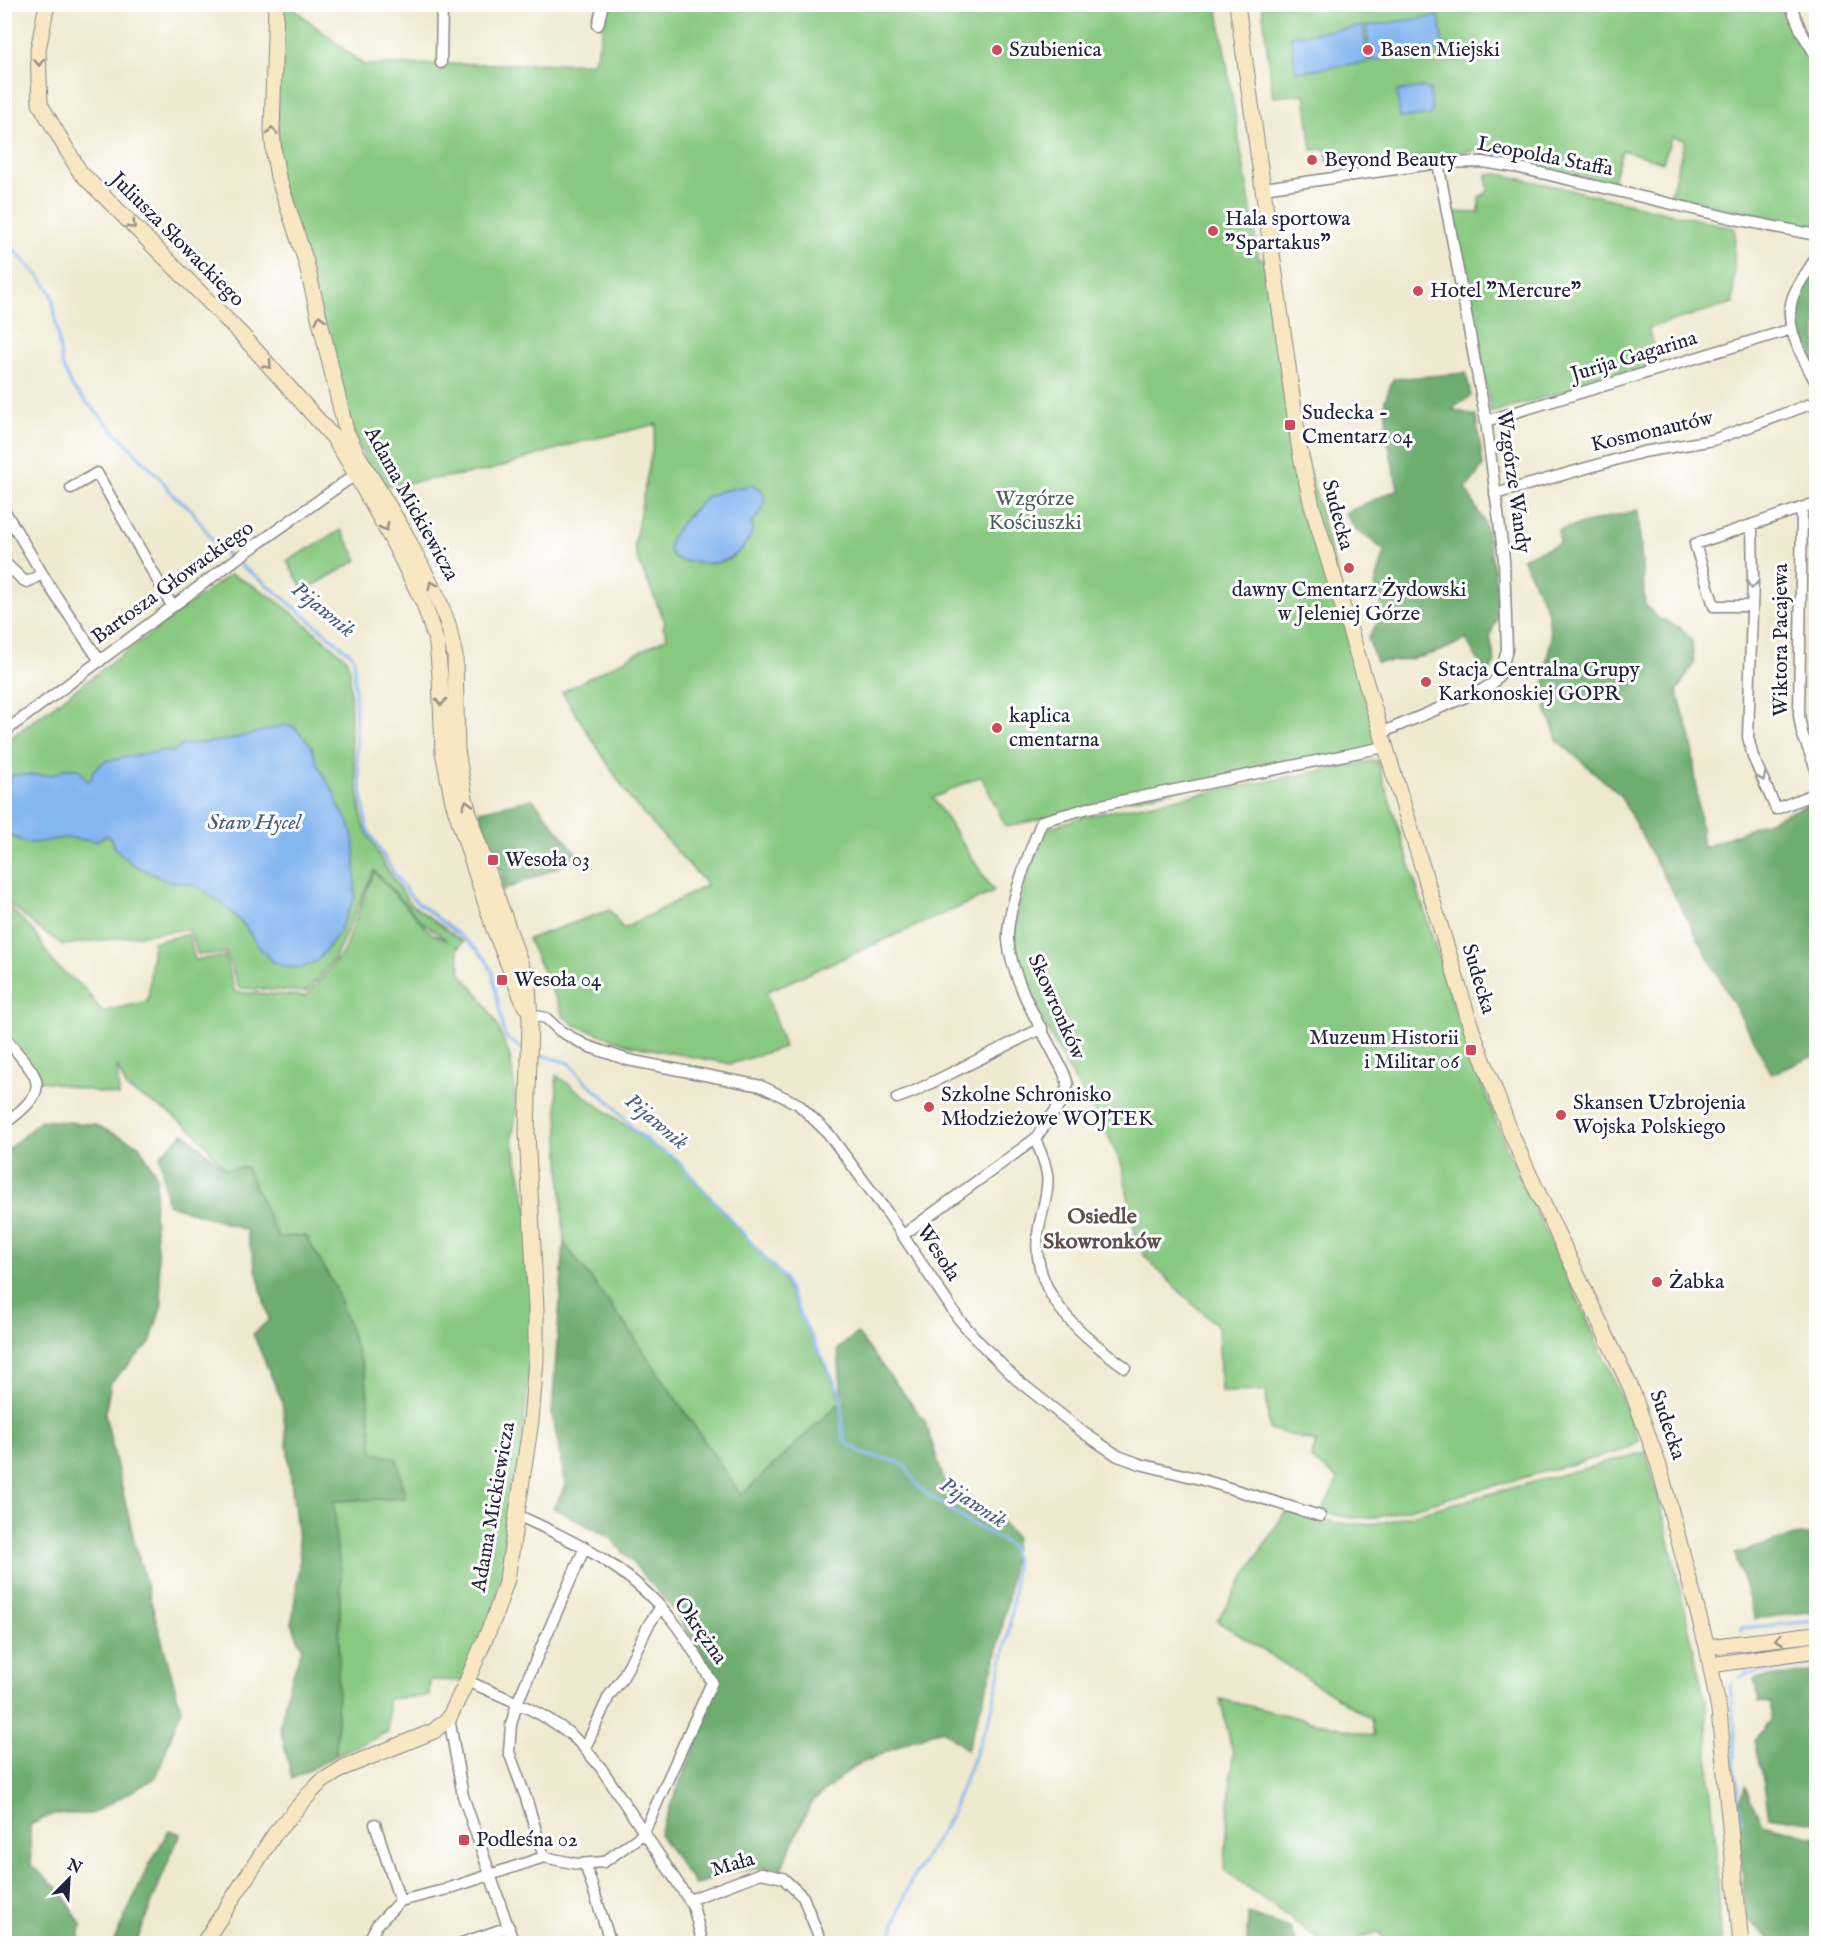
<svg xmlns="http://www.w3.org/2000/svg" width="1821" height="1948" font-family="'IM FELL English',serif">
<rect width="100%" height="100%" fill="#fff"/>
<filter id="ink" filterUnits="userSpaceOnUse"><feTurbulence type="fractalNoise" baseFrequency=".0167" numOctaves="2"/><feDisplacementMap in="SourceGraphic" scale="12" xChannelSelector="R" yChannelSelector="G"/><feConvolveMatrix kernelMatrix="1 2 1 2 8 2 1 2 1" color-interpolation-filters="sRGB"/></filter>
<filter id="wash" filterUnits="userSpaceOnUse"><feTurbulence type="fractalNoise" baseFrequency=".008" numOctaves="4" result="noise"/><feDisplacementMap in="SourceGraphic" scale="24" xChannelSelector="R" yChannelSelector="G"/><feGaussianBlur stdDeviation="1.35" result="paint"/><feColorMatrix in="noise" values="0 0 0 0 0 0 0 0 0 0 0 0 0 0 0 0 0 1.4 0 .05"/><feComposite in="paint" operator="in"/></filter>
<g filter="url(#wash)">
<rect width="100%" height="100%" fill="#efe9cf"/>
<path fill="#88c981" stroke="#55765e" stroke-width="1.5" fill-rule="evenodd" d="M1462,4L1780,5L1816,73V227L1670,196L1685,140L1671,137L1663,162L1622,150L1612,184L1481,155L1478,150L1328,167L1326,149L1312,150L1305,94L1273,97L1262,5Z
M276,5H289L364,65L592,63L597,54L608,5H1217L1259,259L1273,256L1297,427L1384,747L1092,807L1006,827L981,776L933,798L994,892L766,992L784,1047L731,1064L629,1045L575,1025L564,1017L528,939L610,910L623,929L707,885L630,799L562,692L668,637L663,628L665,622L638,560L634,545L657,424L576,443L487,471L387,486L375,482L354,434L278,177ZM753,485L762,490C768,507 760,512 751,524L752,528C739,559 725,568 692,562C684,561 680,561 673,557L671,538L692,511L705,498L721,491Z
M1487,174H1499L1558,187L1735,228L1733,303L1648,328L1659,364L1491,413L1454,212L1479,213V197L1488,192Z
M341,530L358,560L304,591L287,561Z
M230,574C278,595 306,626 346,658L350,669L351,741L363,825L385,866L410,903L463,942L459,947L457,946L461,974L480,996L496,1022L510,1057L515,1089L516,1117L512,1138L533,1232L536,1309L507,1579L467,1681L430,1680L429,1696L388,1699V1732L336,1756L341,1570L336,1543L334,1501L404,1498L373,1452L366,1377L335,1287L306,1236L278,1237L246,1168L225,1169L196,1133L166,1111L127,1089L117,1066L119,1096L38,1080L5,1036V903L34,932L55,965L84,988L102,1012L148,1001L153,942L188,934L195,960L225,956L235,992L306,996L342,954L374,872L431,933L448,941L421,921L374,870L335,958L306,992L239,988L226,953L198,955L189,929L63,945L38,928L5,900V742Z
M1377,760L1462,1032L1500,1132L1520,1178L1586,1316L1639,1440L1628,1449L1379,1517L1351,1518L1322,1512L1338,1479L1311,1459L1316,1442L1269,1429L1266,1391L1221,1392L1218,1326L1184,1296L1144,1255L1136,1238L1122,1165L1107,1133L1068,1069L1045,1025L1020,963L1013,936L1019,905L1039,840L1048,828L1086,816Z
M556,1075L654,1146L676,1159L768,1261C777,1269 783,1274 786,1286L842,1401L741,1496L627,1327L564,1243Z
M1646,1452L1662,1510L1706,1704L1710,1785L1716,1845L1718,1903L1722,1943L1390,1944L1379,1932L1339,1943H1324L1224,1870L1233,1753L1220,1699L1374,1736L1371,1719L1217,1621L1285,1512C1319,1520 1351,1528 1385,1522Z"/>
<path fill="#6ead6f" stroke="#486855" stroke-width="1.5" d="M1816,254V383L1790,317L1804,277Z
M1466,373L1471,396L1452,409L1476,416L1483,466L1466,489L1484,522L1494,568L1499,614L1490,636L1495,662L1487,676L1466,639C1439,654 1407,662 1376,662L1368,638L1384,613L1375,585L1385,551L1355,528L1345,513L1398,489L1388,442L1385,400L1393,379Z
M1638,510L1645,605L1658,618L1681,628L1692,641L1694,663L1677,691L1691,739L1703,848L1816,801V1055L1772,1074L1619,794L1558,741L1546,709L1545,670L1551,639L1547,609L1522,558L1560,543L1558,530Z
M533,799L580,858L502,891L501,873L494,849L485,834L479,811Z
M41,1120L93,1124L139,1145L157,1176L154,1215L162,1304L150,1343L111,1382L105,1414L135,1544L181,1709L156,1778L91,1814H53L30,1825L31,1865L62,1892L81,1925L79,1944L4,1943V1153Z
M184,1133L225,1169L246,1167L278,1237L306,1236L335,1287L366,1377L373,1452L397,1459L405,1498L334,1501L336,1543L341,1570L336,1756L292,1779L280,1727L288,1688L302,1648L292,1624L300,1557L282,1401L253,1334L269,1320L246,1230L167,1204L160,1155Z
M564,1243L627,1327L741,1495L842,1401L838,1349L857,1333L925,1421L944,1480L992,1513L1015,1536L1008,1598L995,1663L967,1750L942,1729L908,1742L853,1767L811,1803L782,1867L735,1871L695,1885L659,1834L711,1707L717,1678L674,1610L610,1537L553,1508L566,1486L552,1413Z
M1816,1534V1611L1755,1619L1735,1554L1794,1536Z
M1816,1671V1823L1769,1816L1763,1779L1754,1742L1771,1720V1703L1759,1702L1754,1679Z
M1745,1787L1762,1824L1816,1837V1943H1774L1744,1916L1743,1878L1736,1815Z
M169,1830L181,1834L170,1857L136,1943H113L147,1869Z
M1248,1914L1290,1928L1296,1943H1247Z"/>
<path fill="#84b6f0" stroke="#536c96" stroke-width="1.5" d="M1439,16L1444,51L1371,61L1366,26Z
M1363,26L1368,62L1296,72L1291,36Z
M1424,87L1430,91L1432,112L1430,115L1400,118L1397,91Z
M753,485L762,490C769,507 760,512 751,524C753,532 751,536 747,542C733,562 715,566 692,562C681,560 675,561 669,550L671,538L682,522L705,498L721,491Z
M285,725L294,727L311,745L318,765L337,798L338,805L349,822L355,846V897L336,937L317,961L302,968L286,967L273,962L258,946L244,925L222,903L195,885L164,880L132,864L114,847L112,839L107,835L96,841L64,838L34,843H25L5,832V796L11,775H53L64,769H79L87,781L91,780L93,771L105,761L162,751L173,752L182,745L229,740Z"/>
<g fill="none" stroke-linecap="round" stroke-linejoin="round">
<path stroke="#84b6f0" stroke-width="3" d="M4,240L40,277L52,294L62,365L72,387L160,478L174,496L191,509L215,544L232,559
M237,563L260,579L352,655L354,659L357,760L367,828L393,872L412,898L472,945L486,960L492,971L503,1029L507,1039L523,1049
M541,1055L569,1063L584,1080L613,1105L633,1129L654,1146L676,1159L768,1261L784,1277L800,1314L842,1397V1426L845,1442L866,1455L896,1461L906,1467L920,1489L973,1525L995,1536L1011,1547L1015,1561L1014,1592L1010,1626L991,1714L950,1817L911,1881L899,1910L889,1944
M1742,1631V1628L1816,1621
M1747,1674L1816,1664
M1740,1677L1747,1674V1671
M1732,1684L1730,1686L1735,1726L1734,1761L1741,1821L1738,1822"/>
</g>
</g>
<g filter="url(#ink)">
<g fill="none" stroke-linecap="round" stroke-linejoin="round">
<g stroke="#888685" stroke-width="13">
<path id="street" d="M1790,4L1802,33L1816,56
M598,25L603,4
M441,63L442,4
M1263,188L1438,163L1483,162L1520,168L1735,219L1816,235
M1816,258C1809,269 1800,281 1794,294C1781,325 1803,357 1816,383
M1486,421L1792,329
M71,488L97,473L172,606
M1495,494L1643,452L1713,440L1816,402
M1802,508L1799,715L1802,733L1816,769
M4,510L52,590L100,661
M1752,526L1753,578L1748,737L1753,757L1776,809L1816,793
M4,562L23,580L27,582L42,574
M1751,606H1714L1695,544L1816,503
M4,732L235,560L346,481L361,473
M1381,733L1482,690L1493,683L1500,674L1507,650L1504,559L1486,421L1438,163
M530,1020L536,1016L546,1018L560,1031L587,1046L628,1060L761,1086L798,1104L828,1133L889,1215L958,1318L977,1340L1016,1379L1084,1433L1118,1456L1140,1464L1200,1479L1320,1516
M4,1036C37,1079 57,1085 4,1124
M897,1098L913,1092L1042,1028
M1035,1139C1054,1181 1048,1184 1039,1227C1027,1291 1079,1334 1125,1367
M903,1235L1035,1139L1063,1100L1068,1084L1063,1071C1044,1033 1012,982 1008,940C1006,912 1031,847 1042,821L1092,807L1384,747
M517,1515C577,1542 630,1568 672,1620C687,1638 699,1661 712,1682L643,1834L604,1862L577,1864L544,1857
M467,1681C501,1696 539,1710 569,1733C581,1743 591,1756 601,1768L693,1906L703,1944
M449,1718L463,1796L514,1944
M585,1748L609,1696L622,1679L649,1624L661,1607
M375,1824L400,1901
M585,1864L611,1944
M689,1900L761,1873L783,1878L803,1897L822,1944
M367,1944L377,1925L400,1901L444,1890L544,1857L526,1798L509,1752L511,1725L517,1703L585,1547
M459,1944L509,1927"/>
</g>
<g stroke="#888685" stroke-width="17">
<path id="secondary" d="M47,4L38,50L40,104L80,172L241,334L333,437L347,459L390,536L424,604L437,644L440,676L443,752L453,802L494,929L525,1006
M1237,4L1300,452L1312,506L1472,1030L1510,1131L1529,1174L1631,1388L1659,1466L1707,1647L1719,1711L1741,1944
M1707,1647L1816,1634
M1711,1665L1816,1650
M203,1944L274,1835L310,1793L321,1782L345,1767L434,1731L449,1718L467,1681L494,1618L507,1579L531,1421L536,1360V1309L527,1133L530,1020L528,985L473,828L465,798L457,750L455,656L448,624L438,598L403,530L356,452L346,431L306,262L278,177L274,154L272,130L276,4"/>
</g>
<use href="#street" stroke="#fff" stroke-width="10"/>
<use href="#secondary" stroke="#f7e8c3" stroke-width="15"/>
</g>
<defs><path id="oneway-chevron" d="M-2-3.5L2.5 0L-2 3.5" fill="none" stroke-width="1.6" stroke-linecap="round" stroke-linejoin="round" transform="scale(1.5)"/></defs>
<g stroke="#978f86">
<use href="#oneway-chevron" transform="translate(39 62) rotate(88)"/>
<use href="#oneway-chevron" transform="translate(272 131) rotate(-92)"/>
<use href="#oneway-chevron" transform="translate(132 225) rotate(44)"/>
<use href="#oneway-chevron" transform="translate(320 319) rotate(-103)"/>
<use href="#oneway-chevron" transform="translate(268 365) rotate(49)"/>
<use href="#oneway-chevron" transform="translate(385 527) rotate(62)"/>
<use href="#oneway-chevron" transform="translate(432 585) rotate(-117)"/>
<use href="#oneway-chevron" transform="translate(441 702) rotate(89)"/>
<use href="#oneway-chevron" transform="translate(467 804) rotate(-104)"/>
<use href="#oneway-chevron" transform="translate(1779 1639) rotate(173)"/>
</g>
<g stroke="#9c9ca7">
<use href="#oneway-chevron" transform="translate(1752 585) rotate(93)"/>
<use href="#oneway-chevron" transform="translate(1762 777) rotate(66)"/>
</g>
</g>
<g fill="#d1495b" stroke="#fff" stroke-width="2">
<circle cx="997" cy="50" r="6"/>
<circle cx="1368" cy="50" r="6"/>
<circle cx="1312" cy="160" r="6"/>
<circle cx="1213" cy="231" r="6"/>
<circle cx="1418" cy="291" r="6"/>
<rect x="1284" y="419" width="12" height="12" rx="3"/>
<circle cx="1349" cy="568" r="6"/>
<circle cx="1426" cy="682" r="6"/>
<circle cx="997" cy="728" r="6"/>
<rect x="487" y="854" width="12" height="12" rx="3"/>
<rect x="496" y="974" width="12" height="12" rx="3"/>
<rect x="1465" y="1044" width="12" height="12" rx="3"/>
<circle cx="929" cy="1107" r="6"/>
<circle cx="1561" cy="1115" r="6"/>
<circle cx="1657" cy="1282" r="6"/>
<rect x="458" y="1834" width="12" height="12" rx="3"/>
</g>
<g text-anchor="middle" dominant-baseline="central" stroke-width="6" stroke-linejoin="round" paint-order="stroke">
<g font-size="21" fill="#22223b" stroke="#fff" text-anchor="start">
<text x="1009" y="50">Szubienica</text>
<text x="1380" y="50">Basen Miejski</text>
<text x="1324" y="160">Beyond Beauty</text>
<text x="1225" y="219">Hala sportowa<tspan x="1225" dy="24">"Spartakus"</tspan></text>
<text x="1430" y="291">Hotel "Mercure"</text>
<text x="1302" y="413">Sudecka -<tspan x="1302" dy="24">Cmentarz 04</tspan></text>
<text x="1349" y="590" text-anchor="middle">dawny Cmentarz Żydowski<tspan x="1349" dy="24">w Jeleniej Górze</tspan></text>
<text x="1438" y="670">Stacja Centralna Grupy<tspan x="1438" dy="24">Karkonoskiej GOPR</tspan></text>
<text x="1009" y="716">kaplica<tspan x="1009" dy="24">cmentarna</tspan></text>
<text x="505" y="860">Wesoła 03</text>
<text x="514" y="980">Wesoła 04</text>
<text x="1459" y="1038" text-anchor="end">Muzeum Historii<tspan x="1459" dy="24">i Militar 06</tspan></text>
<text x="941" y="1095">Szkolne Schronisko<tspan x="941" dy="24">Młodzieżowe WOJTEK</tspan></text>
<text x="1573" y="1103">Skansen Uzbrojenia<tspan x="1573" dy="24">Wojska Polskiego</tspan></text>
<text x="1669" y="1282">Żabka</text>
<text x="476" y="1840">Podleśna 02</text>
</g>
<g font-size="21" fill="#22223b" stroke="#fff">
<text transform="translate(1545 157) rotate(11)">Leopolda Staffa</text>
<text transform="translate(177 240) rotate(45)">Juliusza Słowackiego</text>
<text transform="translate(1634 357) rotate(-17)">Jurija Gagarina</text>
<text transform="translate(1652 432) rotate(-13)">Kosmonautów</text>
<text transform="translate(1513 482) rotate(82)">Wzgórze Wandy</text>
<text transform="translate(411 504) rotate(61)">Adama Mickiewicza</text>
<text transform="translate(1337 515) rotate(75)">Sudecka</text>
<text transform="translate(173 583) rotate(-36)">Bartosza Głowackiego</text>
<text transform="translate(1781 640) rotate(-90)">Wiktora Pacajewa</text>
<text transform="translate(1478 979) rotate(73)">Sudecka</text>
<text transform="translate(1056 1007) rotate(66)">Skowronków</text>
<text transform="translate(938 1253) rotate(57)">Wesoła</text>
<text transform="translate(1667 1425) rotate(71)">Sudecka</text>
<text transform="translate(494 1507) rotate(-80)">Adama Mickiewicza</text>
<text transform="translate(700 1631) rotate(55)">Okrężna</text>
<text transform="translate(733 1865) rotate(-16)">Mała</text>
</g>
<g font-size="21" fill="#465c54" stroke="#fff">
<text x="1035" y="499">Wzgórze<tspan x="1035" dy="24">Kościuszki</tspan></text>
</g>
<g font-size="22" font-style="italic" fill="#495d83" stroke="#fff">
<text transform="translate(323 610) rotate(39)">Pijawnik</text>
<text x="254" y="823">Staw Hycel</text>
<text transform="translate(656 1122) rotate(40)">Pijawnik</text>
<text transform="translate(973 1503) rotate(33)">Pijawnik</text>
</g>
<g font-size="22" font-weight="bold" fill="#604f49" stroke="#fff">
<text x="1102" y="1217">Osiedle<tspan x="1102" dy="25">Skowronków</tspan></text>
</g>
</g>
<rect width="1821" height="1948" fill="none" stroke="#fff" stroke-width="24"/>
<g transform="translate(69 1879) rotate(24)" stroke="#ffffff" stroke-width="4.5" paint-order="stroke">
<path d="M0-4.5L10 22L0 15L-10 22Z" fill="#22223b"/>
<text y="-9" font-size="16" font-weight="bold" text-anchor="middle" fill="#22223b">N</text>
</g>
</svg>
